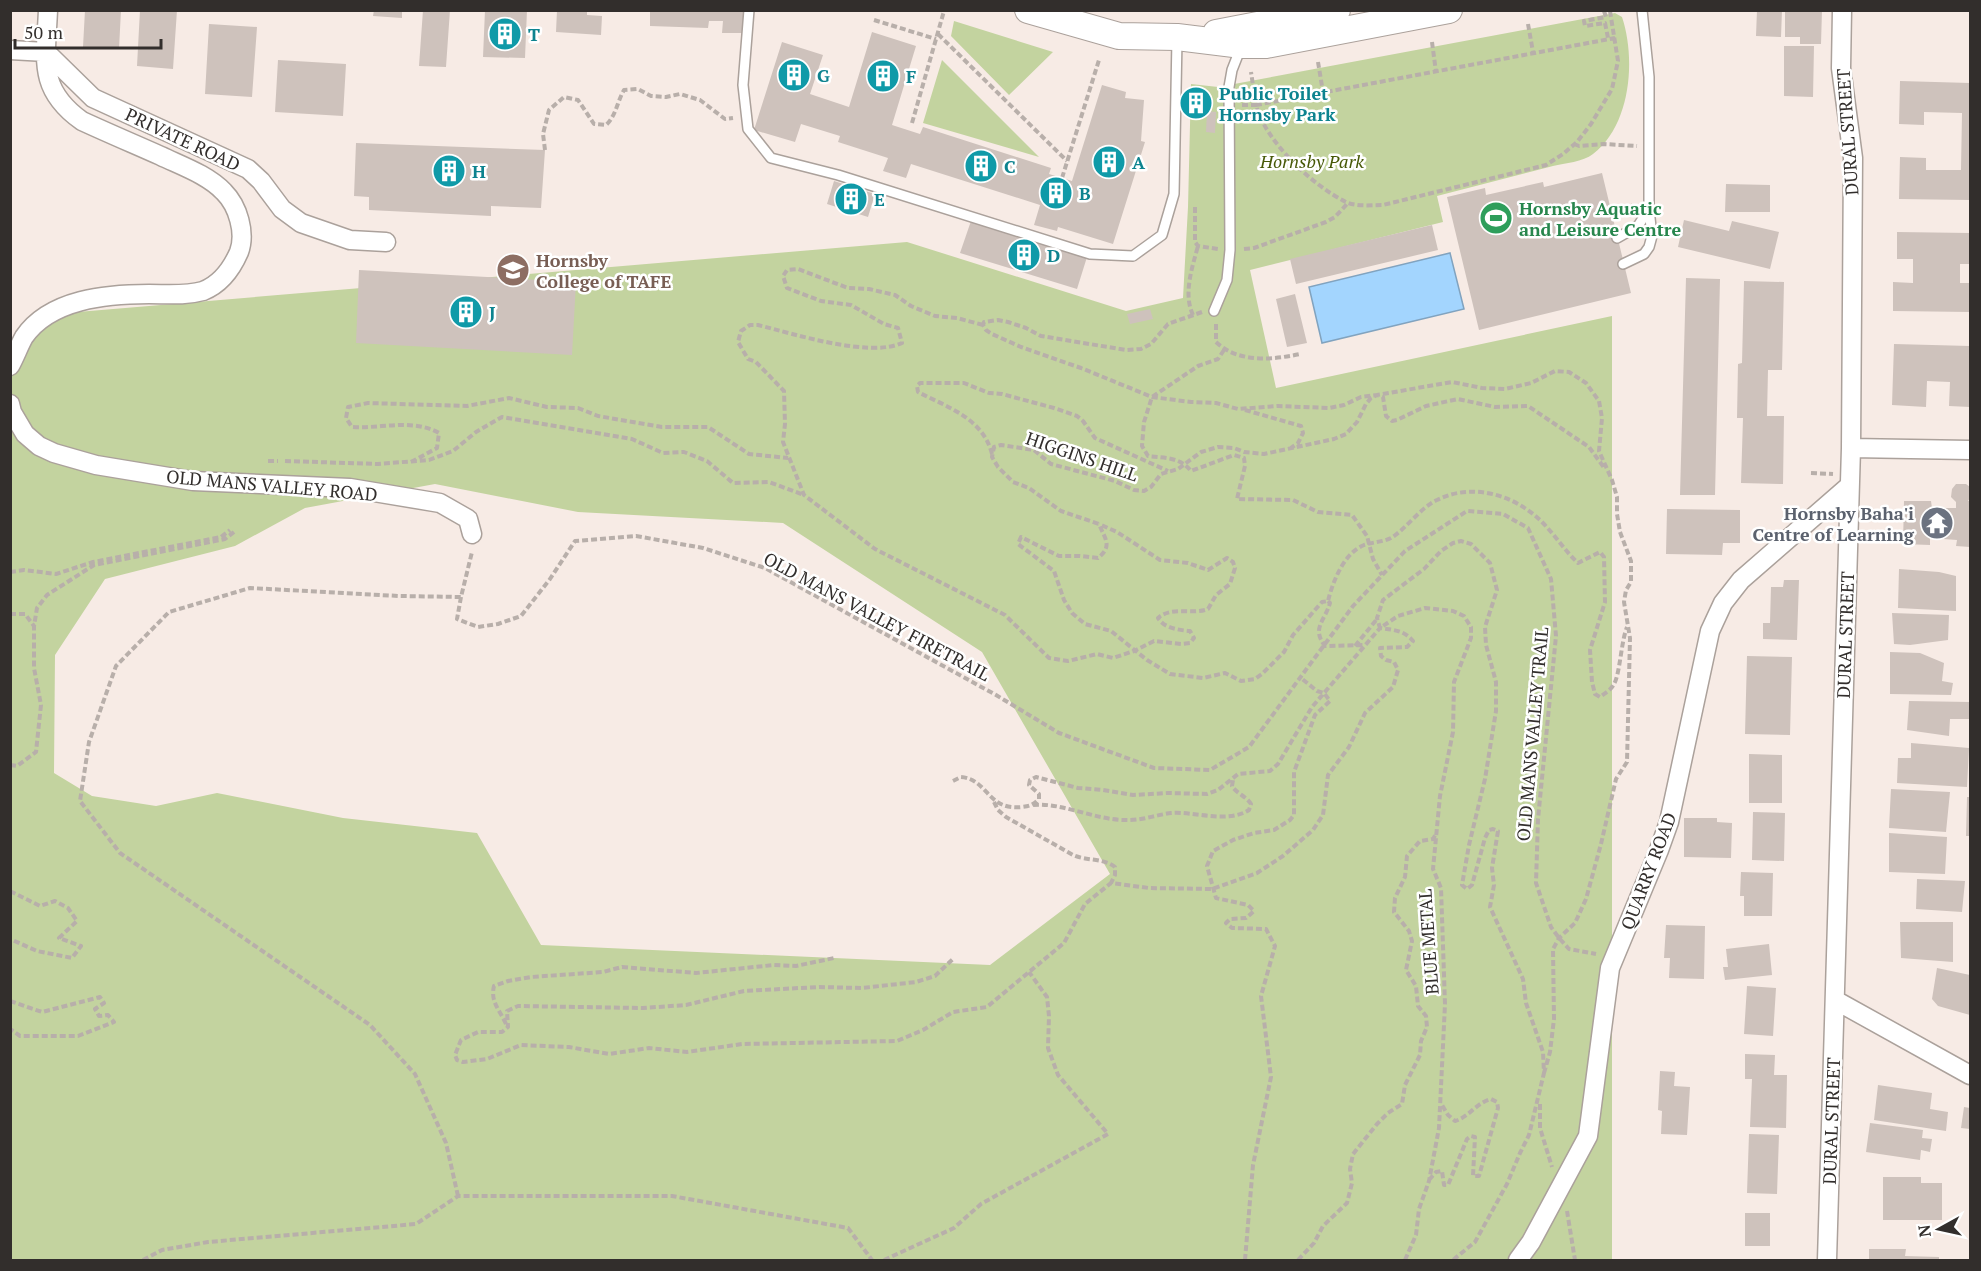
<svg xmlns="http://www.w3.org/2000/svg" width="1981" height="1271" font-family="'PT Serif',serif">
<rect width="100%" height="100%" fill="#f7ebe5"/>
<path fill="#c3d39f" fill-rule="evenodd" d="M1615,13L1622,17C1636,59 1631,125 1593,154C1583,162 1565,163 1553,166C1514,176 1476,186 1437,196L1443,222L1250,270L1276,388L1612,316V1260H11L10,342L30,316L907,242L1126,311L1183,298L1188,207L1191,84L1218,87ZM435,484L578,512L783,523L982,652L1110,874L990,965L541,945L477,833L343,818L217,793L156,806L92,796L54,773L55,655L105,579L235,546L305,508Z
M954,21L1053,52L1009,95L951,36Z
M942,60L1039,157L923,123Z"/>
<path fill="#a3d5fe" stroke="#81a3bf" stroke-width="1.5" d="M1450,253L1464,309L1322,343L1309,287Z"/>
<path fill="#cec2bc" d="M85,10H121L119,49L83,47Z
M140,10H177L173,69L137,66Z
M374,10H402V18L373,16Z
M423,10H450L446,67L419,66Z
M485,10H527L525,58L483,57Z
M557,10H587V15L602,16L601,35L556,32Z
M650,10H746L745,33H722L723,21H709L708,28L650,26Z
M1757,10H1782L1781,37L1756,36Z
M1785,10H1822L1821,44H1800V37H1785Z
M209,24L257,27L252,97L205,94Z
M872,32L916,46L892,125L920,134L923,127L1051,168L1049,174L1072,181L1102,85L1126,92L1125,98L1144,100L1141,141L1145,142L1113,244L1058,227L1057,231L1034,225L1040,205L911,164L906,178L883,171L888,158L838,142L840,136L801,124L795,142L754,130L782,42L823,55L810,94L849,107Z
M1784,46H1814L1813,97L1784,96Z
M278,60L346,64L343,116L275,112Z
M1900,81L1970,83V200L1899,199L1900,157L1926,158V170H1961L1962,113L1924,112V125L1899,124Z
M1192,95H1201L1200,112H1191Z
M1207,111L1216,112L1215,133L1206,132Z
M356,143L545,150L541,208L491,206V216L369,210V197L354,196Z
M1602,173L1631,293L1479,330L1447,197L1485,188L1486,195L1543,182L1544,187Z
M834,181L875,194L868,217L827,204Z
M1726,184L1770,185V212H1725Z
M1684,220L1729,231L1732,221L1779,232L1770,269L1678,247Z
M971,221L1087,257L1077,289L960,253Z
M1432,225L1438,250L1296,284L1290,259Z
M1897,232L1970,233V264H1960V283H1970V312L1893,311V282L1913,283V259H1897Z
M359,270L576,282L572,355L356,343Z
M1686,278L1720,279L1715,495H1680Z
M1744,281L1784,282L1782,370H1768L1767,416H1784L1783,484L1741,483L1743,418H1737L1738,364L1742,363Z
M1295,294L1307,343L1287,347L1276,299Z
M1150,309L1153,319L1130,324L1127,314Z
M1894,344L1970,346V407L1949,406L1950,382L1927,381L1926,407L1892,405Z
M1956,484H1966L1970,487V498L1968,501H1970V547L1956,546L1957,540L1930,538V545L1903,544L1904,501H1931L1932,508H1956V502L1951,497L1952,489Z
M1667,509L1740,510V543H1723L1722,555L1666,554Z
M1899,569L1939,572L1956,576V611L1898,608Z
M1784,580H1799L1797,640L1763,639V623H1770L1771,587H1783Z
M1892,613L1949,615L1948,640L1910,645L1894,644Z
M1890,652L1920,653L1944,663L1942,681L1953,683L1951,695L1890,694Z
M1747,656L1792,657L1790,735L1745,734Z
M1909,701L1970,702V719H1950L1949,736L1907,730Z
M1911,743L1969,748L1967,787L1897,783L1898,758H1911Z
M1749,754L1782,755V803H1749Z
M1891,789L1950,792L1946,832L1889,828Z
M1967,797H1970V836H1966Z
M1753,812L1785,813L1784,861L1752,860Z
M1684,818H1717V822L1732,823L1731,858L1684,857Z
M1889,833L1947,837L1945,874L1889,872Z
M1741,872L1773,873L1772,916H1744V896H1740Z
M1917,879L1965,881L1962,912L1916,909Z
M1900,922H1953V962L1901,958Z
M1666,925L1705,926L1704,979L1669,978L1670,958H1664Z
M1769,944L1772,975L1725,980L1723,967H1728L1726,949Z
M1937,968L1970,975V1015L1938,1006L1932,999Z
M1747,986L1776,988L1773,1036L1744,1034Z
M1745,1054L1775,1055L1774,1075H1787L1786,1128L1750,1127L1752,1079H1745Z
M1660,1071L1675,1072L1674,1086L1690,1087L1687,1135L1661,1134L1662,1111L1658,1110Z
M1878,1085L1932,1093L1930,1109L1948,1112L1946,1131L1874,1120Z
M1964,1107L1970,1108V1129L1961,1128Z
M1870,1123L1923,1130L1922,1138L1932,1139L1930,1152L1921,1150L1920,1160L1866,1152Z
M1749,1134L1779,1135L1777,1194L1747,1193Z
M1883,1177H1921V1183H1942V1220H1883Z
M1745,1213H1770V1246H1745Z
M1869,1249H1906L1905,1256L1939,1257V1260H1869Z"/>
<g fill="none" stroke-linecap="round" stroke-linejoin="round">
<g stroke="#aba19b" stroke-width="12">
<path id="service" d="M749,10L743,85L748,129L771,158L838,175L1090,254L1133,256L1162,235L1174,194L1177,39
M1617,238L1638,226L1649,209
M1623,264L1644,254L1649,247L1652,236L1649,209V77L1642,10
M1214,311L1227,280L1230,250L1229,87L1232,70L1241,47"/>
</g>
<g stroke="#aba19b" stroke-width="21">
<path id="minor" d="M10,50L46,52
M46,52L93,98L248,169L261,181L282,209L301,223L350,240L386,242
M10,366C15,357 19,346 24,337C50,299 107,294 149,294C167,294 185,296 203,291C221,284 232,268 239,252C246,233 238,206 224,192C208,175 182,166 161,156C134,144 108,133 82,121C37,89 46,59 48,10
M10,404L12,412L25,434L39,446L54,453L96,465L193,481L350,488L440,503L468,519L472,534
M1851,448L1970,450
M1835,1000L1970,1075
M1518,1260L1531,1242L1588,1136L1610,968L1659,850L1669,822L1710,631L1723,603L1741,580L1849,486
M1827,1260L1851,448L1853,158L1841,68L1842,10"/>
</g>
<g stroke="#aba19b" stroke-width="28">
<path id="secondary" d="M1028,10L1119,36L1177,37L1242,45H1266L1449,10
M1216,33L1337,10"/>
</g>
<path stroke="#b8afaa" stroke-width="4" stroke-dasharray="6 3" stroke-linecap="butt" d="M1604,11L1606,17L1584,21L1585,26L1605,23L1608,38
M1610,11L1618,61L1612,89L1591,124L1577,142L1563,154L1546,165L1383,205C1371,205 1357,207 1346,202C1313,186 1265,141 1256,105L1615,38
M874,20L936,39
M1528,24L1533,52
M938,34L1067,161
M1432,42L1436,72
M1318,62L1323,92
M1242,105H1256L1251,72
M912,123L944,11
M1574,144L1579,146L1604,144L1637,146
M545,150L543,134L549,110L564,97L578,100L594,124L606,125C616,116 617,102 624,90L638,89L651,96L666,97L680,94L700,100L725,119L733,118
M1062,178L1099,60
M1195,207V242L1198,246L1218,249
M1623,215L1633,205
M1244,249L1254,248L1326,222L1335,217L1348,203
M1202,312L1168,324L1151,344L1141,349L1126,350L1041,336L1026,328L1008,322L998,320L984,322L983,325L986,330L992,334L1021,347L1081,368L1152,397L1191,402L1216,403L1238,409L1278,406L1329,408L1344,405L1361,397L1377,395L1383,397L1386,416L1392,421L1397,420L1426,406L1458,399L1495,407L1528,406L1589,447L1605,469
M1193,315C1183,294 1192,268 1198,246
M1216,324V342C1238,363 1272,360 1300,354
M983,325L957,318L935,316L911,306L895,295L869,289L848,288L798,269L787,270L783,276L787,288L821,301L851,305L884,324L898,328L902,343C869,358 794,334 758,325H750L741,331L738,342L748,359L756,362L784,391L785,424L783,442L804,495L875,549L1005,615L1049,658L1068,661L1097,654L1113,658L1134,651L1154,641L1181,644L1190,643L1194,638L1190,631C1178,630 1164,628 1158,618C1171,606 1193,615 1208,609L1216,595L1230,584L1235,568L1233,562L1227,558L1208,570L1188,563L1160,560L1117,532L1099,524
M1224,350L1218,359L1198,366L1152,397L1144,422L1142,446L1148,456C1165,458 1180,457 1191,471L1234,455L1244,458L1245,466L1237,499L1293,500L1318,512L1352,515L1367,536L1373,559L1382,575
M1245,410L1301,426L1303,433L1298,443L1291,448
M992,454C983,418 947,407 918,392L917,386L920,383H964L989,393L1002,394L1054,408L1077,416L1083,421L1095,438L1168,471
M268,461H278
M285,461L378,464L429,460L453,451L476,432L502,417L632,439L663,453L684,452L707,461L733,483L769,482L804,495
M411,462L437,448L439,433C412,418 381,429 352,427L346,418L348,407L368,403L467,406L509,398L547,407L578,408L598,416L662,427H708L749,454L788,458
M1811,473L1833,474
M10,572L24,570L56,574L93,562L221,537L230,530
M461,597L457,619L478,627L498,624L521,616L550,579L575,541L636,536L703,548L765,568L996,695L1059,733L1154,768L1210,770L1249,747L1353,606L1405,551L1467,511L1503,514L1528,528L1551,579L1556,636L1538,819L1536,883L1551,927L1559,938L1569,949L1596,954
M1328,601L1330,603C1325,621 1311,628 1325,646L1363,645
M10,614H25L34,626
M1355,646L1377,619
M10,765L17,766L36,752L41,705L34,668V626L37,608L47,595L94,565L225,539L234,532
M953,781L961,777C988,779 987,811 1022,807C1030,806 1033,805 1039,799V794L1029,785L1030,780L1036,777L1078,788L1103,790L1133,795L1168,793L1207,794L1218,790L1238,774L1270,771L1278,764L1312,707L1380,628C1393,630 1404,630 1413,641L1407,647L1380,648L1381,656L1386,660L1394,662L1398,670L1393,687L1365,713L1349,747L1328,775L1323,815L1313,830L1283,856L1257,873L1212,889L1149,888L1111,883L1085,904L1064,943L987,1007L953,1012L923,1030L897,1041L742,1044L687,1052L649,1048L609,1054L569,1047L521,1045L487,1059L463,1062L457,1060L455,1055L461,1040L478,1032H502L508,1027L507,1011L518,1006L643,1008L686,1005L744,991L819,987L862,988L916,982L935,976L954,958
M994,802L998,810L1006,817L1073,855C1086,861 1104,858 1115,867V875L1111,883
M1033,805C1061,802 1095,820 1125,820C1140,821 1156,815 1171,813C1194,811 1227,824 1249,810L1251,804C1246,796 1237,794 1232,786L1233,780
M10,891L40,906L55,901L68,908L77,921L59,938L81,946L72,958L37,951L10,939
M10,1001L42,1012L100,997L104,1003L95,1009L99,1016L108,1015L114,1022L78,1036H20L10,1029
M506,1024C500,1010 490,1002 494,986L508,981L531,977L603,972L622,967L696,973L774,965L796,966L834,958
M1544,1073L1550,1052L1554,1019L1553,949L1559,938L1575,923L1586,899L1601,844L1616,779L1627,762L1630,638L1624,602L1626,590L1631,582V561L1620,532L1617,514V497L1612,480L1599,451L1602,418L1599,401L1586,383L1569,372L1555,371L1531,383L1505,389L1482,388L1452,382L1377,395L1371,398L1366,404L1357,422L1346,434L1334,439L1264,454L1244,452L1234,448L1218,447L1201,452L1178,469L1161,474L1151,487L1144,491L1134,490L1115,481L1051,464L1034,450L1001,445L994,447L992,457L998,467L1013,482L1029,488L1061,511L1099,524C1105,539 1113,546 1098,558L1080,556H1059L1021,537L1018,544L1054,571L1064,600L1072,613L1085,624L1111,631L1147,660L1170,674L1203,678L1225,673L1241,681L1255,679L1262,674L1284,652L1293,635L1322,602L1328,601C1333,581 1344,553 1364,545C1373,542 1383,542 1391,538C1406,529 1420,508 1437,500C1473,482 1515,495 1542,522C1555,535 1565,551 1578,563L1600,552L1604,557L1605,602L1590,650L1592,682L1595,694L1600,697C1605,693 1611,690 1614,684C1620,674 1621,642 1627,627
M1540,1104V1128L1552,1167
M1429,1180L1436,1172L1442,1171L1444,1185H1448L1467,1139L1471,1136L1475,1137L1473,1176H1479L1498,1108L1497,1102L1491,1099C1476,1103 1469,1117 1455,1121L1448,1115L1442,1105
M458,1196L446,1143L415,1074L370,1025L120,853L80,801L89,742L116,666L169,612L250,588L399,596L461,597L472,552
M1567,1211L1575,1260
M143,1260L162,1250L208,1242L416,1224L458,1196H672L848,1228L872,1260
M884,1260L954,1228L981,1204L1108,1134L1058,1075L1048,1048L1049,1016L1047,997L1029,972
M1245,1260L1253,1165L1271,1077L1261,996L1275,946L1266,929L1232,928L1226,923L1230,919L1246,918L1254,911L1248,905L1216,898L1207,866L1213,851L1233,840L1254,833L1274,830L1290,820L1294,815V772L1315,715L1330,701L1324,693L1317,691L1301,678
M1298,1260L1314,1243L1323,1226L1347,1203L1352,1183L1350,1169L1353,1154L1377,1124L1388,1113L1402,1104L1405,1085L1420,1055L1421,1041L1427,1027L1426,1016L1418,1006L1416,986L1406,970L1412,941L1409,931L1394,912L1395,898L1405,877L1407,856L1420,841L1433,839L1436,834
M1405,1260L1416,1235L1419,1209L1429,1181L1439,1128L1445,1004L1441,888L1433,869L1440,796L1453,732L1454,682L1471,638V627L1464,616L1453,611L1425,608L1398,616L1380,628L1377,618L1383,600L1424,569L1441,551L1453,543L1461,541L1471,544L1490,563L1497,590L1485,627L1486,645L1496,682V711L1485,779L1469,845L1462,885L1467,889L1472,885L1485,838L1489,830L1493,829L1498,831L1492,868L1494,885L1490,907L1523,979L1526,1003L1543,1052L1544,1073L1529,1135L1520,1153L1507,1184L1475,1242L1453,1260"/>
<use href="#service" stroke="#fff" stroke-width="9"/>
<use href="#minor" stroke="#fff" stroke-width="18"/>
<use href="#secondary" stroke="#fff" stroke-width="26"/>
</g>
<defs>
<g id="building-disc" transform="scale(1.725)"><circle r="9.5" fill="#0f9aa8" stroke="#fff"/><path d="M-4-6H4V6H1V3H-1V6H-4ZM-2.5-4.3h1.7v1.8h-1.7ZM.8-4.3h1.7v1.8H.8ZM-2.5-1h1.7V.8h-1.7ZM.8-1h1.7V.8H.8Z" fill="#fff"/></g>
<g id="stadium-disc" transform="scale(1.725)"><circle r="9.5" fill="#2e9e5b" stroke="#fff"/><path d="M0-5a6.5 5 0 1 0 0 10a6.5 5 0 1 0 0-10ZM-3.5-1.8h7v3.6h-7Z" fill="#fff"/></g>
<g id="university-disc" transform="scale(1.725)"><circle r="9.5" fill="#8d6e63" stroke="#fff"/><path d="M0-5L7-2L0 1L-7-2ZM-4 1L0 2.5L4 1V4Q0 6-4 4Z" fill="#fff"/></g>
<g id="temple-disc" transform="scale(1.725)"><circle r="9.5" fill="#6b7280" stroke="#fff"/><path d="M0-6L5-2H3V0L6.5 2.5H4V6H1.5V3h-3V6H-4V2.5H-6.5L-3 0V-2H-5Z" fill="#fff"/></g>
</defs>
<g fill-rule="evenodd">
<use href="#building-disc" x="505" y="34"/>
<use href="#building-disc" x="794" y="75"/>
<use href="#building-disc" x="883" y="76"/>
<use href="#building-disc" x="1196" y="103"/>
<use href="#building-disc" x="1109" y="162"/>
<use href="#building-disc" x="981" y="166"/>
<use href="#building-disc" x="449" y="171"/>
<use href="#building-disc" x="1056" y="193"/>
<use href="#building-disc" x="851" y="199"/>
<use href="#stadium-disc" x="1496" y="218"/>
<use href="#building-disc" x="1024" y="255"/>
<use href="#university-disc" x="513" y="270"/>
<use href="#building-disc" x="466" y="312"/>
<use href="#temple-disc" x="1937" y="523"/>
</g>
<g text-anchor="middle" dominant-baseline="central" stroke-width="5" stroke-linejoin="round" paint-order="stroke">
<g font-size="18" font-weight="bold" fill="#0d838f" stroke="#fff" text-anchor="start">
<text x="528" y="34">T</text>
<text x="817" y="75">G</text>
<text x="906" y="76">F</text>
<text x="1219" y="93">Public Toilet<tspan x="1219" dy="21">Hornsby Park</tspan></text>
<text x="1132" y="162">A</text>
<text x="1004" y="166">C</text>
<text x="472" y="171">H</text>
<text x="1079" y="193">B</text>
<text x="874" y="199">E</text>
<text x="1047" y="255">D</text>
<text x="489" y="312">J</text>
</g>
<g font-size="18" fill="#322e2c" stroke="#fff">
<text transform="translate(1847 132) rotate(-94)">DURAL STREET</text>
<text transform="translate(183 139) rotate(25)">PRIVATE ROAD</text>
<text transform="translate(1082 456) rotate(19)">HIGGINS HILL</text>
<text transform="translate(272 485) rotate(5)">OLD MANS VALLEY ROAD</text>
<text transform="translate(877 616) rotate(28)">OLD MANS VALLEY FIRETRAIL</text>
<text transform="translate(1845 635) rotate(-88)">DURAL STREET</text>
<text transform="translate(1532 734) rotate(-85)">OLD MANS VALLEY TRAIL</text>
<text transform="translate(1648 871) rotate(-69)">QUARRY ROAD</text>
<text transform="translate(1428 942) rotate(-94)">BLUE METAL</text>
<text transform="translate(1831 1121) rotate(-88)">DURAL STREET</text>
</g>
<g font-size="18" font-style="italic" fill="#475908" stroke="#fff">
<text x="1312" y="161">Hornsby Park</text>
</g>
<g font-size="18" font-weight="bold" fill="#27864d" stroke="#fff" text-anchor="start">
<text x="1519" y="208">Hornsby Aquatic<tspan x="1519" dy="21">and Leisure Centre</tspan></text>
</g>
<g font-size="18" font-weight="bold" fill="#785e54" stroke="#fff" text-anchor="start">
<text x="536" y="260">Hornsby<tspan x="536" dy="21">College of TAFE</tspan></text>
</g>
<g font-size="18" font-weight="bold" fill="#5b616d" stroke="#fff" text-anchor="end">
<text x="1914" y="513">Hornsby Baha'i<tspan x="1914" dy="21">Centre of Learning</tspan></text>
</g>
</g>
<rect width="1981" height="1271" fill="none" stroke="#322e2c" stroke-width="24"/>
<g transform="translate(1939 1229) rotate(262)" stroke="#ffffff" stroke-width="4.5" paint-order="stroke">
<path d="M0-4.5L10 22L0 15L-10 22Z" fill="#322e2c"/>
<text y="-9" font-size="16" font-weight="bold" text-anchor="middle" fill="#322e2c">N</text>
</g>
<path d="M15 39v9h146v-9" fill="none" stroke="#322e2c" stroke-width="3"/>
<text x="24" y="39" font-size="18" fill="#322e2c" stroke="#ffffff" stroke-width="4.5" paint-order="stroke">50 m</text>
</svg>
